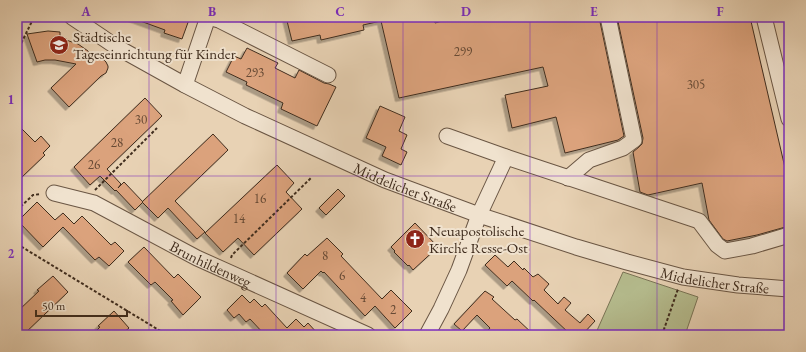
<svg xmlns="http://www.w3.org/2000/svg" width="806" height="352" font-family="'EB Garamond',serif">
<defs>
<filter id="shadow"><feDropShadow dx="-3.5" dy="3.5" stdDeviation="0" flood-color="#0004"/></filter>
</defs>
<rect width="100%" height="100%" fill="#e8d2b4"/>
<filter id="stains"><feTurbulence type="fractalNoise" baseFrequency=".005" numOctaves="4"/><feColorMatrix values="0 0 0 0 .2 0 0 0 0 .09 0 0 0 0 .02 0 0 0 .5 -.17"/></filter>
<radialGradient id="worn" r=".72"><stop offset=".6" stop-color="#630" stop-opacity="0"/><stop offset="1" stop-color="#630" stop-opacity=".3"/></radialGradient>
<path fill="#b5bc8e" stroke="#7a7456" d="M623,272L698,297L685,335H595Z"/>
<path fill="#dba27b" stroke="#402d1e" filter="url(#shadow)" d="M132,17H190L182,39L164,33L165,30L132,18Z
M286,17H434L435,23L458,17H599L624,136L618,140L565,153L556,117L512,128L505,95L548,86L543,67L399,98L381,21L363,25L364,30L321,40L320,35L292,41Z
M617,17H750L789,185V226L757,235L727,241L723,239L709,220L702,183L648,195L640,192L633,152L639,147L642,144L643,138Z
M48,31L60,32V38L78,44L88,51L96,59L104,60L106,62L108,66V68L106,73L101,76L69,107L51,88L76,64L55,60H45L37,62L27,34Z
M247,48L278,63L275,68L295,78L299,70L324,83L329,84L336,87L317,126L281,109L283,103L246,85L247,82L226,72L234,56L241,59Z
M145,98L162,116L107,169L121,184L118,188L124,182L143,202L135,210L116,190L115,191L100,176L90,185L74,167Z
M380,106L405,117L399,131L407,135L401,149L407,152L401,165L382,156L386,147L366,138Z
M17,124L35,142L41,136L50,146L43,153L45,155L22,177L17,172Z
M213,134L228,150L175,201L205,232L197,239L168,208L158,218L142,202Z
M277,165L294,183L286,192L302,209L254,255L238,238L223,252L205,233Z
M338,189L345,196L326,215L319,208Z
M37,202L55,220L63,213L74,224L82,216L111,245L115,242L124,251L109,266L99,257L95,260L63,227L43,247L18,221Z
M415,223L438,247L413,270L409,265L408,266L394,252L395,251L391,247Z
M327,238L343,254L341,256L382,299L391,290L412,311L395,328L375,306L365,316L324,272L323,273L321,271L303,289L287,273L305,254L307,256Z
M144,247L174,278L178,274L201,297L183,315L171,301L173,300L155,282L151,285L128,262Z
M495,255L508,267L514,261L523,270L524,268L533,277L538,274L549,284L544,290L558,304L564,297L571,303L565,310L580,323L588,314L595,321L582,335H571L534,300L533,301L512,281L507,286L485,265Z
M53,276L68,292L23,335H17V312L39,291L37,290Z
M485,291L494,297L492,299L515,320L517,319L534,335H484L490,328L477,315L462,331L454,324Z
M242,295L250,303L254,299L262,307L265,304L287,328L296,319L304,327L308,323L319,335H265L250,319L246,322L239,314L234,318L227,310Z
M114,311L129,328L121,335H92L100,327L98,326Z"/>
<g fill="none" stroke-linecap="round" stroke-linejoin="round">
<g stroke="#6a5644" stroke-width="17">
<g id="minor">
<path id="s1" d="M72,17L115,46L185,85L245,116L385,180L479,215L576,247L627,262L683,277L738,285L789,289"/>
<path d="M208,17L219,20L328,75"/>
<path d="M764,17L789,119"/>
<path d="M185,85L208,17"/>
<path d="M447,136L506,157"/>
<path d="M568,178L589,160L623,148L634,140L608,17"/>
<path id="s2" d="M54,193L94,203L197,258L368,335"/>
<path d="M427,335L441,309L459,270L479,215L506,157L699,221L717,245L725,251L752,246L789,235"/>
</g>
</g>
<path stroke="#402d1e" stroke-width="2" stroke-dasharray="3 2" stroke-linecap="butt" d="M17,52L34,17
M95,190L157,128
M17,210L33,195L41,194
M17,244L167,335
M231,258L232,255L312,177
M662,335L678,289"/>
<use href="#minor" stroke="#f0e2ce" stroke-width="15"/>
</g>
<path fill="none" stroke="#7b2cbf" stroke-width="1" stroke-opacity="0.55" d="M149,17V335M276,17V335M403,17V335M530,17V335M657,17V335M17,176H789"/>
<defs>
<g id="school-disc" transform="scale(1)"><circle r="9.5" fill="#8f2418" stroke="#f0e2ce"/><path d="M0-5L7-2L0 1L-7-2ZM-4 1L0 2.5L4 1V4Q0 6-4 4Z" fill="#fff"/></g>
<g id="church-disc" transform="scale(1)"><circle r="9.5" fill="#8f2418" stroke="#f0e2ce"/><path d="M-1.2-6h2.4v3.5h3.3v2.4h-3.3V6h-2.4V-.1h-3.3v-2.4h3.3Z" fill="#fff"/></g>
</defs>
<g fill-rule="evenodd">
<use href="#school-disc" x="59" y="45"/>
<use href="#church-disc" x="415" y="239"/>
</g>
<g text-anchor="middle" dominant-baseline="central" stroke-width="4" stroke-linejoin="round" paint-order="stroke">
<g font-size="13" fill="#674a35">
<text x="463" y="51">299</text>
<text x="255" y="72">293</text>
<text x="696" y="84">305</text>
<text x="141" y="119">30</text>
<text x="117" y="142">28</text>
<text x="94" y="164">26</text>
<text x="260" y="198">16</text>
<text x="239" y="218">14</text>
<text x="325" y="255">8</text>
<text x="342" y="275">6</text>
<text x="363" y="297">4</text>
<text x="393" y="309">2</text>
</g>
<g font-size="15" fill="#402d1e" stroke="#f0e2ce" text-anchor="start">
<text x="73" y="36">Städtische<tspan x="73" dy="17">Tageseinrichtung für Kinder</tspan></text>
<text x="429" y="230">Neuapostolische<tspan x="429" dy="17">Kirche Resse-Ost</tspan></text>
</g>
<g font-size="15" fill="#402d1e" stroke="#f0e2ce">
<text stroke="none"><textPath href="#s1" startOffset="375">Middelicher Straße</textPath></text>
<text stroke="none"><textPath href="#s2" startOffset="173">Brunhildenweg</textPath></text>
<text stroke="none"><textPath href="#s1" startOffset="699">Middelicher Straße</textPath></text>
</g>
</g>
<rect width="806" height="352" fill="none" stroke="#e8d2b4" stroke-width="44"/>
<path d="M36 310v6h91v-6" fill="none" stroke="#402d1e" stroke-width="2"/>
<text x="42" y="310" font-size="12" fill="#402d1e" stroke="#f0e2ce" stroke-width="3" paint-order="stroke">50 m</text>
<rect x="22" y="22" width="762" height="308" fill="none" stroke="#7b2cbf" stroke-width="1.5"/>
<g font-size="13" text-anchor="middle" font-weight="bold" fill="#7b2cbf">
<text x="86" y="16">A</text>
<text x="212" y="16">B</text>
<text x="340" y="16">C</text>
<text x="466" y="16">D</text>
<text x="594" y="16">E</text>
<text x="720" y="16">F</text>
<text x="11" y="104">1</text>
<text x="11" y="258">2</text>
</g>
<rect width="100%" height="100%" filter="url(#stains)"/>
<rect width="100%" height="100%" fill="url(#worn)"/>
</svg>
